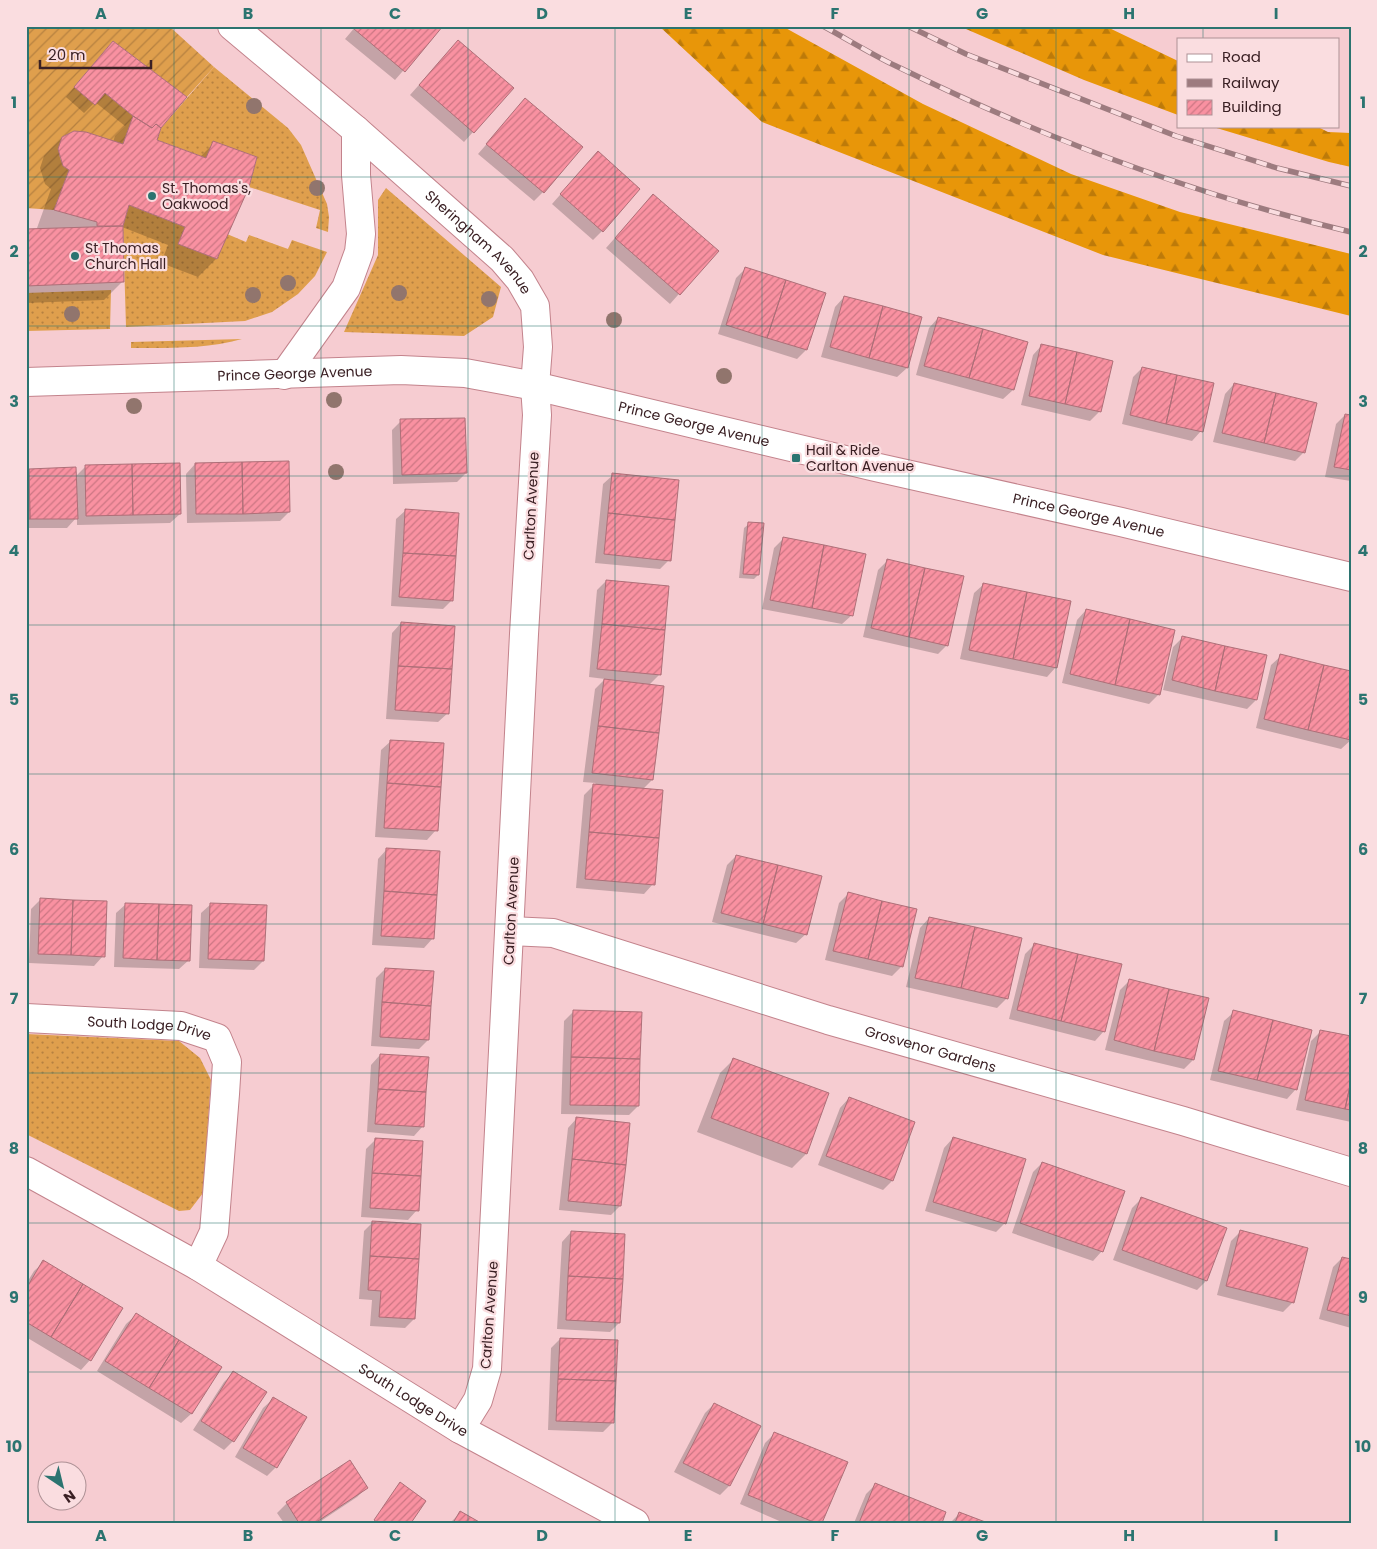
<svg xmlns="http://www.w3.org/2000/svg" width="1377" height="1549" font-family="Poppins,sans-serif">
<defs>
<pattern id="grass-dots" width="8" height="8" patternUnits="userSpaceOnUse" patternTransform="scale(1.25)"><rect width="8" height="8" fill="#df9f4d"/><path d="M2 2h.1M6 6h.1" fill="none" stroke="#b68140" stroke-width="1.8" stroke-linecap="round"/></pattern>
<pattern id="forest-firs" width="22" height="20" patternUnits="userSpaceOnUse" patternTransform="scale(1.25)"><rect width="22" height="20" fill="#e89609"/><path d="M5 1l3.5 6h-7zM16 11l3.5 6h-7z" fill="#bd7a09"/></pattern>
<pattern id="garden-furrows" width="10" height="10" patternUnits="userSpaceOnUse" patternTransform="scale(1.25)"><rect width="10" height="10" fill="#df9f4d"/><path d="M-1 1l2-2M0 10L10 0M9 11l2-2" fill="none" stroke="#b68140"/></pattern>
<pattern id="building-hatch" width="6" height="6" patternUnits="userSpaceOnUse" patternTransform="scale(1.25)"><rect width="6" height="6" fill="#f991a1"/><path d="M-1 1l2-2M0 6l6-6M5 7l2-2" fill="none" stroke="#cb7683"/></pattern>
</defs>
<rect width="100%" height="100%" fill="#f6ccd1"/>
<path fill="url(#grass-dots)" d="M214,67L288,128L301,145L327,204L329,217L328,232L316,228L320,210L249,187L257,157L214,142L206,158L157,140L161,128Z
M386,188L501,287L493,317L464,336L344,332L378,255V200Z
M129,205L185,227L179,244L217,259L227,234L246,242L249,235L288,249L292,240L327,252L315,276L298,294L272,312L245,321L126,327L123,226Z
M111,290L110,329L26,331V293Z
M242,339C207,349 168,348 131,348V342Z
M26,1034L179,1041L200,1058L211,1080L203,1193L190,1210L179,1211L26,1134Z"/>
<path fill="url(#forest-firs)" d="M659,26H782L923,104L1071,174L1180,212L1351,254V316L1103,255L762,122Z
M959,26H1105L1178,61V115L1084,80Z
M1210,126H1316L1328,132L1351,133V167L1329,162Z"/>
<path fill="url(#garden-furrows)" d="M26,26H169L214,67L187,97L113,41L74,87L95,104L105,93L133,116L123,144L74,131L62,137C58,150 57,161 69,170L54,210L26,208Z"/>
<path fill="#0003" d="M356,26H442L395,80L345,39Z
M458,41L473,132L464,142L410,95Z
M104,52L160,128L156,141L200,157L214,143L216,259L198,277L161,263L168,245L122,227V282L104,300L26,303V231L42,230L37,228L51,189L45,184L40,168L44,156L62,138L113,142L115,136L125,126L95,102L84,113L66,97Z
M525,100L543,192L534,201L478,154Z
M589,162L602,231L593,240L552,204Z
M653,195L717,251L670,304L606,248Z
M745,269L824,294L806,350L797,359L718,334L736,278Z
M844,297L907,368L897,377L821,357L835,307Z
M938,318L1026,343L1013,390L1003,399L916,375L929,328Z
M1042,345L1100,411L1090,421L1021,405L1033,355Z
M1142,368L1201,431L1192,441L1122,424L1133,377Z
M1234,384L1304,452L1295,461L1213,442L1225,394Z
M1345,415L1351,416V481L1325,477L1336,424Z
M401,421L466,473L457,482L393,484L392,430Z
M195,464L289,512L280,521L187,523L186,474Z
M86,466L180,514L170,523L77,525V517L67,528H26V470L75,477Z
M613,475L669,560L660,569L595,563L603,484Z
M406,510L452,600L443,609L391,606L396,519Z
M749,524L758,575L754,579L739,578L744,528Z
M783,539L852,615L842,624L762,609L774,548Z
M888,560L947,645L938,654L863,637L878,570Z
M606,581L660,674L649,685L652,780L642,790L653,884L644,894L576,888L584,795L596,783L583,782L595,689L605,679L589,677L597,590Z
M984,584L1056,667L1047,677L960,659L974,593Z
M1086,610L1159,694L1149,704L1062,683L1077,620Z
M401,623L448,713L438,722L386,719L392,633Z
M1182,638L1256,700L1247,709L1163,690L1173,647Z
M1281,656L1351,740L1341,749L1256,728L1271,665Z
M391,741L436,830L427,840L375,837L381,750Z
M387,849L433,938L424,948L372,945L378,859Z
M736,856L806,934L796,943L712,922L727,865Z
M848,894L902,966L892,976L825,960L839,903Z
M40,900L103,956L94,966L29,963L31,909Z
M126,904L189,960L179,969L114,967L116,913Z
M211,904L263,961L254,970L199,968L201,913Z
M929,918L1007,998L997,1008L906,987L920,928Z
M1035,944L1104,1031L1095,1041L1009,1019L1025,954Z
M385,969L428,1040L419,1049L371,1046L376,978Z
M1129,981L1193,1060L1184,1069L1105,1050L1120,990Z
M573,1012L638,1106L629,1115L561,1114L564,1021Z
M1234,1012L1296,1089L1287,1099L1210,1080L1224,1021Z
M1321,1031L1351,1038V1122L1296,1110L1311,1041Z
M380,1055L423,1126L414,1136L367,1132L371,1065Z
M734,1059L828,1094L806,1154L792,1168L697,1132L720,1073Z
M849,1098L892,1181L883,1190L818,1165L840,1108Z
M577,1118L629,1124L620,1206L611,1215L559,1210L568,1128Z
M953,1138L1005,1223L996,1232L925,1211L944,1148Z
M375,1140L417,1210L408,1220L361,1217L366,1149Z
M1042,1163L1102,1251L1093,1261L1012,1233L1033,1172Z
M1141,1199L1206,1281L1197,1290L1113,1260L1132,1208Z
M373,1222L414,1319L405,1328L370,1326L372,1300L359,1299L364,1231Z
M571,1232L619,1323L610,1332L557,1329L562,1242Z
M1240,1232L1293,1302L1283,1312L1217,1295L1231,1241Z
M1342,1258L1351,1260V1328L1319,1319L1333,1267Z
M44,1262L90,1360L81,1370L26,1337V1284L34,1271Z
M136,1315L220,1367L191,1414L181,1423L97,1371L126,1324Z
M560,1339L613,1422L603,1432L548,1430L551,1348Z
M234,1372L233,1441L224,1450L193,1430L224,1382Z
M273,1399L276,1467L267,1476L235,1457L263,1408Z
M714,1404L759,1427L729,1486L720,1495L674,1472L705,1413Z
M775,1433L821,1523H784L740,1504L765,1443Z
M349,1462L367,1487L357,1497L318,1523H284L277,1513L287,1503Z
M875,1485L940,1523H854L866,1494Z
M460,1513L478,1523H450Z
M959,1514L984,1523H950Z"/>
<path fill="url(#building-hatch)" stroke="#ae6f78" d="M356,26H443L405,72L354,29Z
M458,40L514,88L474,133L419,85Z
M113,41L187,97L161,128L156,124L152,128L133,116L105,93L95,105L74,87Z
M525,98L583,147L544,193L486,144Z
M133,116L152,128L156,124L161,128L157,140L206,158L213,141L257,157L249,187L217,259L178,244L185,227L129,205L123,226H97V222L54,210L69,170L63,166L58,149L62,137L74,131L86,132L123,144Z
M598,151L640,189L603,232L560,194Z
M653,194L719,251L680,295L615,238Z
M123,226L124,282L26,286V229Z
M745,267L786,280L767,338L726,325Z
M786,280L826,293L807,350L767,338Z
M844,296L883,306L869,358L830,347Z
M883,306L922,317L908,368L869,358Z
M938,317L983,329L969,378L924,366Z
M983,329L1028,342L1014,390L969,378Z
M1041,344L1077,352L1065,404L1029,396Z
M1077,352L1113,361L1101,412L1065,404Z
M1142,367L1177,375L1166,424L1130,415Z
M1177,375L1214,383L1203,432L1166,424Z
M1234,383L1276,393L1264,443L1222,433Z
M1276,393L1317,403L1305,453L1264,443Z
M1345,414L1351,415V470L1334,467Z
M465,418L467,473L402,475L400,419Z
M289,461L290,512L243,514L242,462Z
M242,462L243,514H196L195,463Z
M180,463L181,514L133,515L132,464Z
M132,464L133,515L86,516L85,465Z
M76,467L78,519H30L29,469Z
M26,469H29L30,519L26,520Z
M612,473L679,480L675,520L608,513Z
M405,509L459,513L456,556L403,553Z
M608,513L675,520L671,561L604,554Z
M748,522L764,523L759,575L743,574Z
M783,537L824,545L812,608L770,600Z
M824,545L866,554L853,616L812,608Z
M403,553L456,556L453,601L399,597Z
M887,559L925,568L909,637L871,628Z
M925,568L964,576L948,646L909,637Z
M606,580L669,586L665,630L602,624Z
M983,583L1027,592L1013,659L969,650Z
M1027,592L1071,601L1057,668L1013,659Z
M1086,609L1130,619L1115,685L1070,674Z
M1130,619L1175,630L1160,695L1115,685Z
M401,622L455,626L452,669L398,666Z
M602,624L665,630L661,675L597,669Z
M1182,636L1225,646L1215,691L1172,680Z
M1225,646L1267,655L1257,700L1215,691Z
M1280,654L1324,665L1308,730L1264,719Z
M1324,665L1351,671V740L1308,730Z
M398,666L452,669L449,714L395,710Z
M604,679L664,686L659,733L598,726Z
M598,726L659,733L653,780L592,773Z
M390,740L444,743L441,787L387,783Z
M387,783L441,787L438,831L384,828Z
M593,784L663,790L659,838L589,832Z
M589,832L659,838L655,885L585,879Z
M386,848L440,851L437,895L384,891Z
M736,855L778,865L763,924L721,913Z
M778,865L822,876L807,935L763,924Z
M384,891L437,895L434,939L381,936Z
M848,892L882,901L868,959L833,951Z
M40,898L73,900L71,955L38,954Z
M73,900L107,901L105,957L71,955Z
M882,901L917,909L903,967L868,959Z
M125,903L159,904L157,960L123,958Z
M210,903L267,905L264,961L208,959Z
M159,904L192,905L190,961L157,960Z
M929,917L975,927L961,988L915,978Z
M975,927L1022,938L1008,999L961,988Z
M1034,943L1078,954L1061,1021L1017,1010Z
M1078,954L1122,964L1105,1032L1061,1021Z
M385,968L434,971L431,1006L382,1002Z
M1129,979L1169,989L1154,1051L1114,1040Z
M1169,989L1209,998L1194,1060L1154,1051Z
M382,1002L431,1006L429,1040L380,1037Z
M573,1010L642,1012L640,1059L571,1057Z
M1233,1010L1273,1020L1257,1080L1218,1071Z
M1273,1020L1312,1030L1297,1090L1257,1080Z
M1320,1030L1351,1036V1081L1345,1109L1305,1100Z
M380,1054L429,1057L426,1092L378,1089Z
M571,1057L640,1059L639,1106L570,1105Z
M733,1058L829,1093L807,1154L711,1118Z
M1351,1081V1110L1345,1109Z
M378,1089L426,1092L424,1127L375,1124Z
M849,1097L915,1122L893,1181L826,1156Z
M576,1117L630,1123L626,1165L572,1159Z
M953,1137L1026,1159L1006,1224L933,1202Z
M375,1138L423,1141L421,1176L372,1173Z
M572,1159L626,1165L621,1206L568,1201Z
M1042,1162L1125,1191L1103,1252L1020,1223Z
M372,1173L421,1176L419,1211L370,1208Z
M1141,1197L1227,1228L1207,1281L1122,1250Z
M372,1221L421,1224L419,1259L370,1256Z
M1240,1230L1308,1248L1294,1303L1226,1286Z
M571,1231L625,1234L623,1279L568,1276Z
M370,1256L419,1259L415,1319L379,1317L381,1291L368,1290Z
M1342,1257L1351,1259V1316L1327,1310Z
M43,1260L83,1284L51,1337L26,1322V1289Z
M568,1276L623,1279L620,1323L566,1320Z
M83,1284L123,1308L91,1361L51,1337Z
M136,1313L179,1340L149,1388L105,1361Z
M560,1338L618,1340L616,1381L558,1379Z
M179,1340L222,1367L192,1414L149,1388Z
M233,1371L267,1392L234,1442L201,1421Z
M558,1379L616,1381L614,1423L556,1421Z
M273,1397L307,1417L277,1468L243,1448Z
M714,1403L761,1426L730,1486L683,1463Z
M774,1432L848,1462L822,1523H816L748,1495Z
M350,1460L368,1488L315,1523H299L286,1502Z
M400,1482L426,1501L411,1523H378L374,1520Z
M875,1483L946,1512L942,1523H859Z
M460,1511L481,1523H453Z
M959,1512L988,1523H955Z"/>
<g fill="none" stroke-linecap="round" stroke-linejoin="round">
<g stroke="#c3838c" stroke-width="30">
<g id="street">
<path id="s1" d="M232,26L356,130L502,259L520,280L535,306L538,347L535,386L537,415L524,634L487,1369L478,1400L460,1429"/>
<path d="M284,375L346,288L359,252L361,234L356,175V130"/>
<path id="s2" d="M510,931L553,933L828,1020L1183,1121L1351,1172"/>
<path id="s3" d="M26,1018L181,1026L217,1038L227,1062L225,1094L214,1232L198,1266"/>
<path id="s4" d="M26,1171L198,1266L460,1429L635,1523"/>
</g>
</g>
<g stroke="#c3838c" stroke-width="30">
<g id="secondary">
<path id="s5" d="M26,382L401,370L465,373L535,386L875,467L1121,522L1351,577"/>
</g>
</g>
<use href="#street" stroke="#fff" stroke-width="28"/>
<use href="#secondary" stroke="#fff" stroke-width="28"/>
<g stroke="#9d7b7f" stroke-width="5.5">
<path id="rail" d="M823,26C847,39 871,54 896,66C1043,138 1191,194 1351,232
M908,26L966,54L1176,136L1277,168L1351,186"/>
</g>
<use href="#rail" stroke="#fadde0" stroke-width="4" stroke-dasharray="11" stroke-linecap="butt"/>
</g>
<g fill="#91756d">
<circle cx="254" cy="106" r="8"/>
<circle cx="317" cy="188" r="8"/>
<circle cx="288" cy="283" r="8"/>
<circle cx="399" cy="293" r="8"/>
<circle cx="253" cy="295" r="8"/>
<circle cx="489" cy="299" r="8"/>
<circle cx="72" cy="314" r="8"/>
<circle cx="614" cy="320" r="8"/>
<circle cx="724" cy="376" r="8"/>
<circle cx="334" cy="400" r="8"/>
<circle cx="134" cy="406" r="8"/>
<circle cx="336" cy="472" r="8"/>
</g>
<path fill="none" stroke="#2b7470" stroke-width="1" stroke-opacity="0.55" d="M174,26V1523M321,26V1523M468,26V1523M615,26V1523M762,26V1523M909,26V1523M1056,26V1523M1203,26V39M1203,126V1523M26,177H1351M26,326H1351M26,476H1351M26,625H1351M26,774H1351M26,924H1351M26,1073H1351M26,1223H1351M26,1372H1351"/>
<g fill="#2b7470" stroke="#fadde0" stroke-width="2">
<circle cx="152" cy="196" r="5"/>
<circle cx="75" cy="256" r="5"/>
<rect x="791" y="453" width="10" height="10" rx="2.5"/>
</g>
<g text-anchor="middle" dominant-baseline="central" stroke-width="4.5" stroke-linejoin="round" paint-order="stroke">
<g font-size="14" fill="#3a2024" stroke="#fadde0" text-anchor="start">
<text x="162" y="188">St. Thomas's,<tspan x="162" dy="16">Oakwood</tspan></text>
<text x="85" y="248">St Thomas<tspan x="85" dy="16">Church Hall</tspan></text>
<text x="806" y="450">Hail &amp; Ride<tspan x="806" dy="16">Carlton Avenue</tspan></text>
</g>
<g font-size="14" fill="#3a2024" stroke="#fadde0">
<text stroke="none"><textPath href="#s1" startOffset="328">Sheringham Avenue</textPath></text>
<text stroke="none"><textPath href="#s5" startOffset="269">Prince George Avenue</textPath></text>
<text stroke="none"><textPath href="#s5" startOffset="674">Prince George Avenue</textPath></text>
<text transform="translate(531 506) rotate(-87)">Carlton Avenue</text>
<text stroke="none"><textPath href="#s5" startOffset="1079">Prince George Avenue</textPath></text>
<text transform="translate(511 911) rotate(-87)">Carlton Avenue</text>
<text stroke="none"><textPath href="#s3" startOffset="124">South Lodge Drive</textPath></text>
<text stroke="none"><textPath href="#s2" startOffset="438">Grosvenor Gardens</textPath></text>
<text transform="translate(489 1315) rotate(-86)">Carlton Avenue</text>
<text stroke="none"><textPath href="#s4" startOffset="450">South Lodge Drive</textPath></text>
</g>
</g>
<rect width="1377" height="1549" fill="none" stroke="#fadde0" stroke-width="55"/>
<rect x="1177" y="38" width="162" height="90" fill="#fadde0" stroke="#ad9195"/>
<rect x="1187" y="54" width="25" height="8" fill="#ffffff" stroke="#ad9195"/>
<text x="1222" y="62" font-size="15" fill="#3a2024">Road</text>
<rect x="1187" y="79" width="25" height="8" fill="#9d7b7f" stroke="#ad9195"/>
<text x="1222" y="88" font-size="15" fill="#3a2024">Railway</text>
<rect x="1187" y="100" width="25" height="15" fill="url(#building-hatch)" stroke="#ad9195"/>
<text x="1222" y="112" font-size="15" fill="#3a2024">Building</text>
<g transform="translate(62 1486) rotate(145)"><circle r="24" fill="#fadde0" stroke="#ad9195"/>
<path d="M0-4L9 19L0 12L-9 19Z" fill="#2b7470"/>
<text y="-8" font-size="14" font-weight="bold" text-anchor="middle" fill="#3a2024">N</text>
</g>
<path d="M40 60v8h111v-8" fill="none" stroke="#3a2024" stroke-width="2.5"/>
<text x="48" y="60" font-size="15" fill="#3a2024" stroke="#fadde0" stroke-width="4" paint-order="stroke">20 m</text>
<rect x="28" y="28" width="1322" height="1494" fill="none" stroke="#2b7470" stroke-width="2"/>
<g font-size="16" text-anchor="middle" font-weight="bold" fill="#2b7470">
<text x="101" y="19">A</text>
<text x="248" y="19">B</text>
<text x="395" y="19">C</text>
<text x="542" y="19">D</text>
<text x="688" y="19">E</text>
<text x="835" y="19">F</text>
<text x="982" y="19">G</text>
<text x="1129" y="19">H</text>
<text x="1276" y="19">I</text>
<text x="14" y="108">1</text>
<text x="1363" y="108">1</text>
<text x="14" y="257">2</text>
<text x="1363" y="257">2</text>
<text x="14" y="407">3</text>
<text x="1363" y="407">3</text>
<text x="14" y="556">4</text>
<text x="1363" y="556">4</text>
<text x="14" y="705">5</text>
<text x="1363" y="705">5</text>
<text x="14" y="855">6</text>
<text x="1363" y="855">6</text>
<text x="14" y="1004">7</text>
<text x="1363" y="1004">7</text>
<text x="14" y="1154">8</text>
<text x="1363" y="1154">8</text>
<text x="14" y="1303">9</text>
<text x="1363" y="1303">9</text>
<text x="14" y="1452">10</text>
<text x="1363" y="1452">10</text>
<text x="101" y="1541">A</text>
<text x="248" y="1541">B</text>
<text x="395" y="1541">C</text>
<text x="542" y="1541">D</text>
<text x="688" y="1541">E</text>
<text x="835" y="1541">F</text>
<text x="982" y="1541">G</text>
<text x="1129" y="1541">H</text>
<text x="1276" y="1541">I</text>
</g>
</svg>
